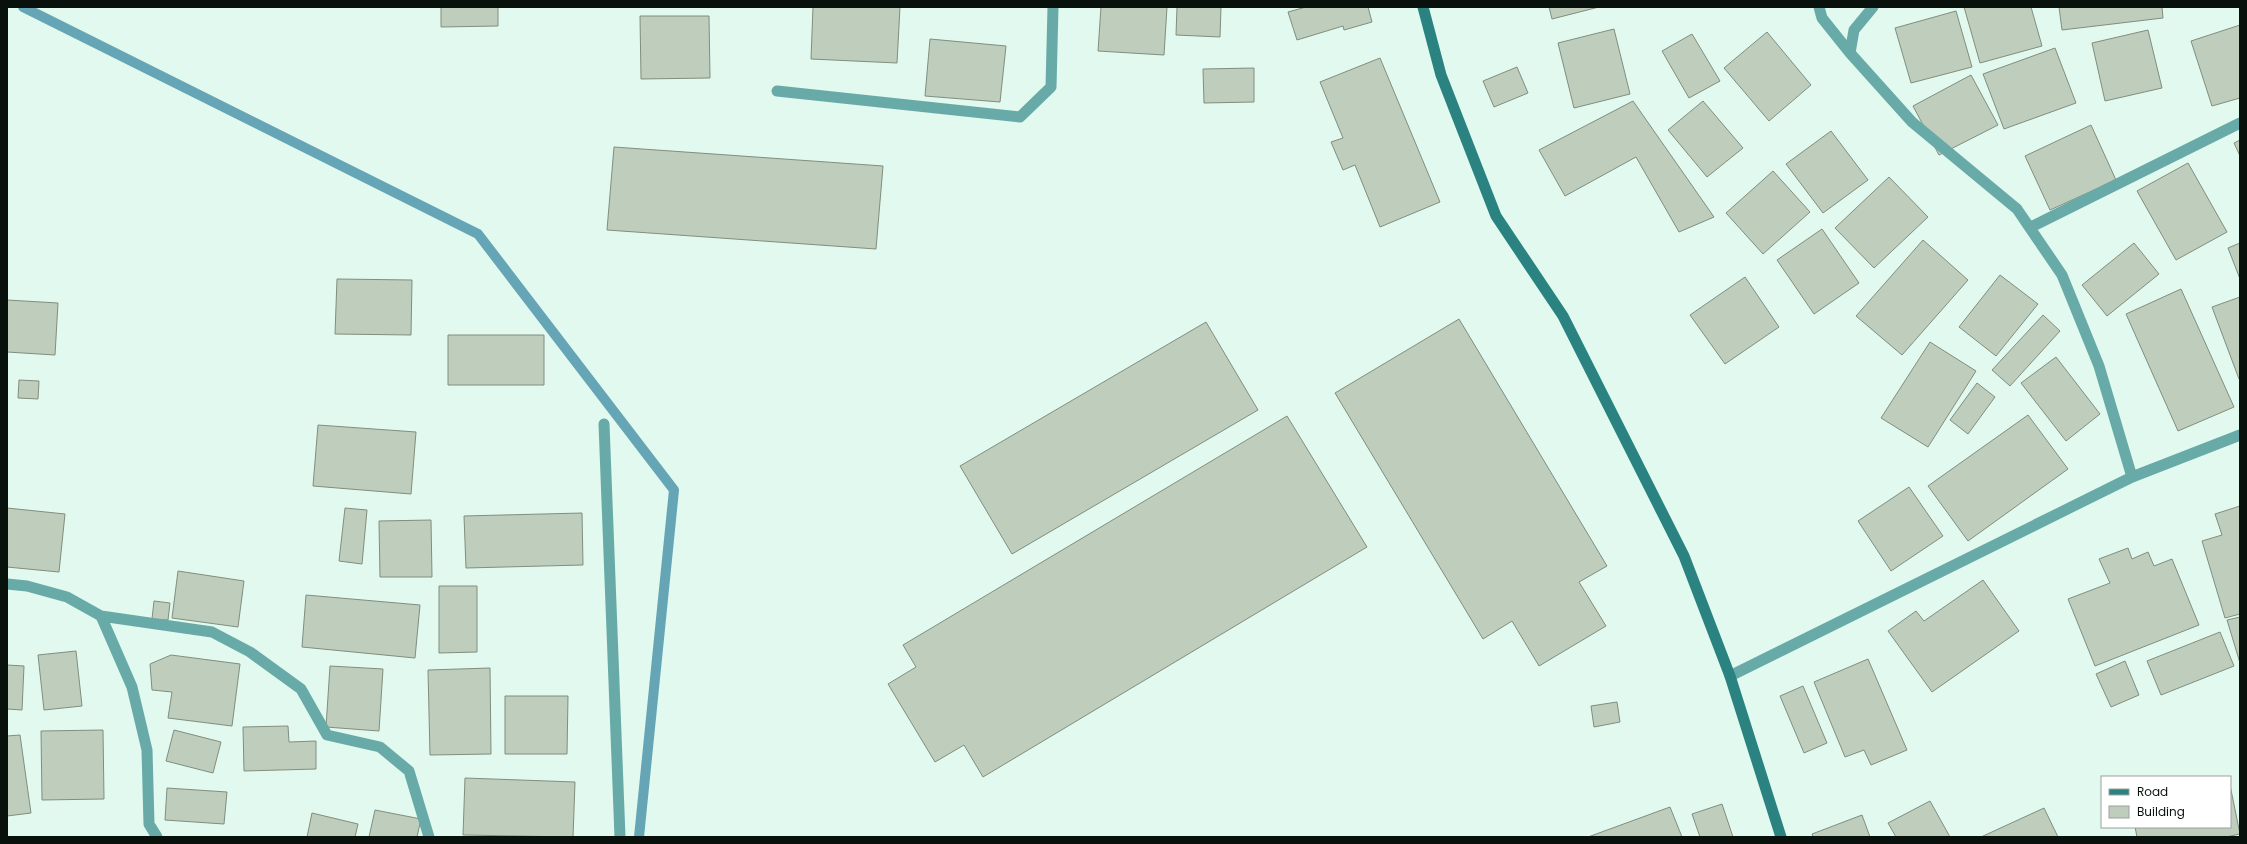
<svg xmlns="http://www.w3.org/2000/svg" width="2247" height="844" font-family="Poppins,sans-serif">
<rect width="100%" height="100%" fill="#e1f9ee"/>
<g fill="none" stroke-linecap="round" stroke-linejoin="round">
<path stroke="#65a5b6" stroke-width="10" d="M23,7L478,234L674,490L639,837"/>
</g>
<path fill="#bfcdbc" stroke="#808e7e" d="M441,7H498V26L441,27Z
M813,7H900L897,63L811,59Z
M1101,7H1167L1164,55L1098,51Z
M1177,7H1221L1220,37L1176,35Z
M1306,7H1368L1372,22L1344,30L1343,26L1297,40L1288,12Z
M1549,7H1599L1552,19Z
M1964,7H2031L2042,46L1980,63Z
M2059,7H2162L2163,18L2062,30Z
M1956,11L1972,67L1911,83L1895,28Z
M640,16H709L710,78L641,79Z
M2240,25V98L2212,106L2191,41Z
M1614,29L1630,94L1574,108L1558,43Z
M2148,30L2162,88L2105,101L2092,43Z
M1767,32L1811,85L1769,121L1724,68Z
M1692,34L1720,81L1689,98L1662,51Z
M930,39L1006,46L1000,102L925,96Z
M2055,48L2076,103L2004,129L1983,74Z
M1380,58L1440,202L1380,227L1355,165L1343,170L1331,142L1343,138L1320,82Z
M1517,67L1528,93L1494,107L1483,81Z
M1254,68V102L1204,103L1203,69Z
M1971,75L1998,125L1939,155L1913,106Z
M1633,101L1714,217L1679,232L1636,157L1565,196L1539,150Z
M1703,101L1743,148L1707,177L1668,130Z
M2091,125L2116,180L2050,210L2025,156Z
M1831,131L1868,180L1823,213L1786,164Z
M2240,140V156L2234,143Z
M614,147L883,166L876,249L607,230Z
M2188,163L2227,232L2176,260L2137,191Z
M1773,171L1810,212L1763,254L1726,213Z
M1889,177L1928,217L1874,268L1835,228Z
M1822,229L1859,283L1814,314L1777,260Z
M1923,240L1968,280L1902,355L1856,316Z
M2134,243L2159,274L2107,316L2082,285Z
M2240,243V279L2228,248Z
M2000,275L2038,304L1996,356L1959,327Z
M1745,277L1779,327L1725,364L1690,315Z
M337,279L412,280L411,335L335,334Z
M2181,289L2234,407L2178,431L2126,314Z
M2240,297V378L2239,379L2212,307Z
M7,300L58,303L55,355L7,352Z
M2043,315L2060,331L2010,386L1992,370Z
M1459,319L1607,566L1579,582L1606,626L1539,666L1512,621L1483,639L1335,393Z
M1206,322L1258,410L1012,554L960,466Z
M448,335H544V385H448Z
M1930,342L1976,371L1928,447L1881,418Z
M2056,357L2100,414L2066,441L2021,383Z
M19,380L39,381L38,399L18,398Z
M1977,383L1995,397L1968,434L1950,420Z
M2028,415L2068,469L1968,541L1928,486Z
M1287,416L1367,547L983,777L964,745L935,762L888,684L916,667L903,645Z
M318,425L416,432L411,494L313,486Z
M1909,487L1943,536L1891,571L1858,521Z
M2240,506V614L2225,618L2202,541L2222,535L2215,514Z
M7,508L65,514L59,572L7,567Z
M345,508L367,510L362,564L339,561Z
M582,513L583,565L466,568L464,516Z
M431,520L432,577H380L379,521Z
M2128,548L2132,559L2148,552L2154,566L2172,559L2199,625L2095,666L2068,599L2110,583L2099,559Z
M178,571L244,581L238,627L172,618Z
M1983,580L2019,631L1932,692L1888,631L1916,611L1924,621Z
M439,586H477V652L439,653Z
M306,595L420,605L415,658L302,647Z
M154,601L170,603L168,620L152,619Z
M2240,617V663L2227,620Z
M2220,632L2234,666L2161,695L2147,661Z
M76,651L82,706L44,710L38,655Z
M171,655L240,664L232,726L168,718L172,692L152,690L150,664Z
M1868,659L1907,750L1871,765L1864,750L1845,757L1814,682Z
M2125,661L2139,695L2111,707L2096,674Z
M7,665L24,666L22,710L7,709Z
M330,666L383,669L379,731L326,727Z
M490,668L491,754L430,755L428,670Z
M1803,686L1827,743L1804,753L1780,696Z
M505,696H568L567,754H505Z
M1617,702L1620,722L1594,727L1591,706Z
M288,726L289,742L316,741V769L244,771L243,727Z
M103,730L104,799L42,800L41,731Z
M174,730L221,742L213,773L166,761Z
M20,735L31,813L7,816V736Z
M465,778L575,782L573,837L463,835Z
M2230,785L2240,834L2226,837H2137L2135,827H2230Z
M167,788L227,792L224,824L165,820Z
M1930,801L1950,837H1896L1888,823Z
M1722,804L1733,837H1700L1692,814Z
M1670,807L1682,837H1588Z
M2044,808L2058,837H1981Z
M375,810L421,819L417,837H369Z
M312,813L358,824L355,837H307Z
M1862,815L1870,837H1813L1812,834Z"/>
<g fill="none" stroke-linecap="round" stroke-linejoin="round">
<path stroke="#68aaa8" stroke-width="11" d="M1819,7L1822,18L1850,53L1912,122L2017,209L2062,275L2099,366L2132,477
M1850,53L1854,30L1873,7
M777,91L1020,117L1051,87L1053,7
M2031,227L2240,123
M604,424L620,837
M7,584L27,586L67,597L101,616L212,632L250,652L301,689L327,735L380,747L409,771L429,837
M101,616L132,687L147,750L149,824L157,837
M1730,676L2132,477L2240,435"/>
<path stroke="#2a8381" stroke-width="11" d="M1423,7L1441,75L1496,216L1563,316L1684,556L1730,676L1781,837"/>
</g>
<rect width="2247" height="844" fill="none" stroke="#09110d" stroke-width="16"/>
<rect x="2101" y="776" width="130" height="52" fill="#ffffff" stroke="#9da09e"/>
<rect x="2109" y="789" width="20" height="6" fill="#2a8381" stroke="#9da09e"/>
<text x="2137" y="796" font-size="12" fill="#09110d">Road</text>
<rect x="2109" y="806" width="20" height="12" fill="#bfcdbc" stroke="#9da09e"/>
<text x="2137" y="816" font-size="12" fill="#09110d">Building</text>
</svg>
